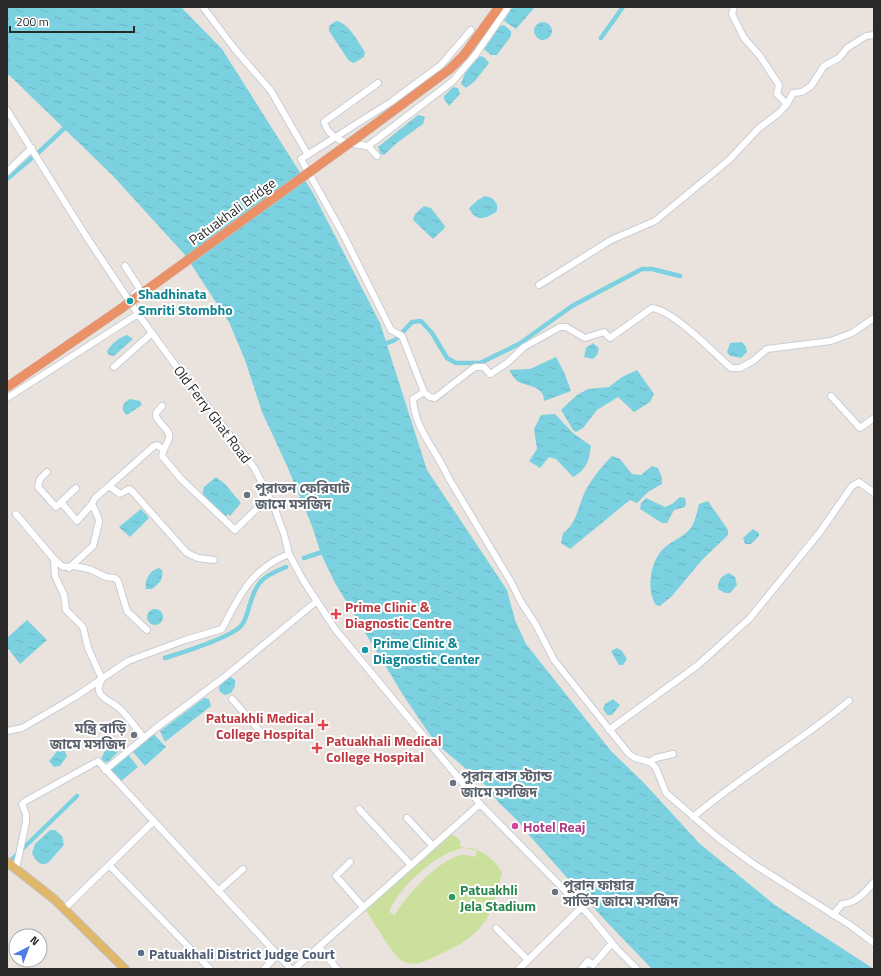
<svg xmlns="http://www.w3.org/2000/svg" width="881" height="976" font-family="'Titillium Web','Noto Sans Bengali',sans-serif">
<defs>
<pattern id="water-ripples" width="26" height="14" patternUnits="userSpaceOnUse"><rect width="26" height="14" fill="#7cd1e0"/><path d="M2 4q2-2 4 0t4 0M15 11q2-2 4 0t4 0" fill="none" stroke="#6bb4c0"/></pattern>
</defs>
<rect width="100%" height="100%" fill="#eae3dd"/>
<path fill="#cbe09d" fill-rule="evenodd" d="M450,833L460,840L461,847C480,848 492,856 502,872C491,923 482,936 434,957C424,962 413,967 402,961C394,957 372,919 365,909ZM464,848L477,851L475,857C471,856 464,854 460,855C438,861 405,896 395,915L389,912C398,888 438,851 464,848Z"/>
<path fill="url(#water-ripples)" d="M7,7H181L222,49L313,193L380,323L427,470L507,590L515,620L526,644L611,751L644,783L700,844L775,905L874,969H652L602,917L529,835L518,821L500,804L486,786L438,745L430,735L403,695L335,583L321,554L312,526L287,466L262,412L245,360L229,322L185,255L113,176L7,73Z
M512,7H535L516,29L504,21Z
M336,21C349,23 358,42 365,52L364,57L354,63L349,61L329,31V26Z
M534 31a9 9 0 1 1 18 0a9 9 0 1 1-18 0Z
M504,25L511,31V36L497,55H491L484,49L500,26Z
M480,56L484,57L489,63L475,81L466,88L461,84L465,73Z
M453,87L458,88L460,94L449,106L444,99V96Z
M418,115L425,117L423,124L398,142L384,155L381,154L378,147Z
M485,196L492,198L497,204V211C486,219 476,223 469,208L478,200Z
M424,206L431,208L445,226L444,229L433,239L413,220L415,214Z
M127,335L133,339L114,356L109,355L107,352C110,344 119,338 127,335Z
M742,342L746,347L747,352L741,358L730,356L727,352L730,343Z
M593,343L599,348L597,355L593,359L584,357L586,348Z
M556,357L564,372L571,391L544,401C544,385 527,387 517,381C514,378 511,373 509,370L530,369Z
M637,370L654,394L650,402L634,412L618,397L597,410L583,428L576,432L573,430L561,410L577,395L588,389L609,387L622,377Z
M130,399L140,401L142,405L127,415C119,410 123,402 130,399Z
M555,414L573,433L591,446C589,461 587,469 573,477L556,459L549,457L540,468L529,461L537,449L534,429L541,415Z
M612,456L620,459L632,474L641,475L652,466L658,468L662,478V484L648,492L637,503L630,500L570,549L561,543L563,533C578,523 578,503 587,488C594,476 602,466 612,456Z
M216,477L225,484L241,503L230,516L228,514L225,517L221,512L215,509L213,505L202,496L204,487Z
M680,497L685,498L686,502L685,507L674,510L667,523H662L640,509L641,503L646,498L665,507L672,504Z
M708,501L728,530V535L702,560L672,596L660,606L656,605C646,591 650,563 662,550C669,542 682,538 689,530C695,524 697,512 699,504Z
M141,509L149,518L130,537L119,527Z
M753,529L759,533V536L751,544H745L743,538Z
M159,568L162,570C164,579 159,584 152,589H146C144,580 150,570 159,568Z
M729,573L735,577L737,585L730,593H725L718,589C718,581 720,576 729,573Z
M147 617a8 8 0 1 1 16 0a8 8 0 1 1-16 0Z
M27,620L47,640L20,664L7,647V638Z
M617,648L622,651L627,659L623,665H619L611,651Z
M229,676L235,680V686L231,693L225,695L220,692C217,683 222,681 229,676Z
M204,698L209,699L211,706L165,742L160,731Z
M613,699L620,705L612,715H607L603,709L605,704Z
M153,733L166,747L145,766L133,752Z
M111,746L116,747L118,752L108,762H104L101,760L104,752Z
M59,749L65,751L67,756L60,766L54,767L49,761Z
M127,753L138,767L120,782L109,770Z
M50,830H55L62,836L64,845L48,863C39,866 36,861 32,853L35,844Z"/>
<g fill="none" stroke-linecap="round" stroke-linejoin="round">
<path stroke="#7cd1e0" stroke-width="4.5" d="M601,38L623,7
M39,152L69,124
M7,179L33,157
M382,345L395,340L412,322L421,321L432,333L447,358L456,363H480L519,344L572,306L642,269H652L680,276
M304,558L325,551
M165,658C181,653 230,638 241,626C247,619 247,612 250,604C257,580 264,576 286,567
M8,863L77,796"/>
<g stroke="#c9cdd6" stroke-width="8">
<path id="minor" d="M203,7L234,48L271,91L308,155
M734,7L732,14L744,38L760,56L779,85L777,94L787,104L793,93L802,92L811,86L824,66L839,58L847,48L866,36L874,35
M471,30L441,65L391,102L301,159L344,236L391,330L402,336L424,392L413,399C414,428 437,451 448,477L511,582L521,602L536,625L554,660L629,754L635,758L650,762L656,758L673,754
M378,83L324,122C330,142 350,144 368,146L453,81L476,54L508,7
M7,110L86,236L138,314L195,392L214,414L255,469L274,507L284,534L289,554L303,580L335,629L480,804L589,915L616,948L637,969
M368,146L377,156
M7,172L32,148
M125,266L140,289L134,294
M539,285L611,240L655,221L729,160L759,128L779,113L787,104
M114,367L152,333
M424,392L430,397L435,398L475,367H484L490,374L492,373L507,363L524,347L560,327H566L585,338L604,332L610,338L652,308C674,311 713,352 731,368H740L753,361L767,349L831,341L852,333L874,318
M831,396L860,428L874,418
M7,398L138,314
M162,406L156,413C155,423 171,428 169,438C168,443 163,449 162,456L181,479L235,530L269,497
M47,472L40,479L38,487L56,507L76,488
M109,486L154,446L157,445L163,449
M61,502L77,521L92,504
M16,514L54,559L55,576L64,595L66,610L83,627L88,648L102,679C91,697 111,700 120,709C129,717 136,729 144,738
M54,559L63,567L74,566L89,569L106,577L115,578L118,581L127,611L147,630
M69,568L93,546L99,522L98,517L92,504L95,498L109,486L120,494L129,489L131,490L187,553L198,558L214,560
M232,699L266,738
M609,730L698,665L750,618L820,532L852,486L859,482L874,493
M7,731L22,728L75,697L128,661L185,640L222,629C239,596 252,568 289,554
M650,762L656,768L666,793L717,837L752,863L850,925L874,943
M105,770L156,728L222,679L317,601
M359,809L411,865
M693,817C743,775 799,742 849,701
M407,818L433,846
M350,862L336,876L363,907
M109,865L210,969
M16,869L26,822V814L22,804L24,802L98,761L291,969
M218,891L243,869
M64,909L154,821
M833,915L842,904C857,903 865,892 874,882
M496,928L528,960
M319,947L337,969
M264,969L277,955
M294,969L480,804
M519,969L582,907
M581,969L588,961L593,965L612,943"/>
</g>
<g stroke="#c3c3c3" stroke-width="10">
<path id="major" d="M7,862L54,899L125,969"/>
</g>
<g stroke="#c3c3c3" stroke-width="10">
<path id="highway" d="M362,134L450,69L464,55L499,7
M7,387L119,310"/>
</g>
<use href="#minor" stroke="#fff" stroke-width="6"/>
<use href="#major" stroke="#e0b86c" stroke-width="8"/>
<use href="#highway" stroke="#eb9167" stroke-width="9"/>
<g stroke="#c3c3c3" stroke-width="10" stroke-linecap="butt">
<path id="highway-bridge" d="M119,310L362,134"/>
</g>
<use href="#highway-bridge" stroke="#eb9167" stroke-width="9"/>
</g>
<g fill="#0f9aa8" stroke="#fff" stroke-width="1.5">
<circle cx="130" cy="301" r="4"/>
<circle cx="365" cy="650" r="4"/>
</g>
<g fill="#6b7280" stroke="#fff" stroke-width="1.5">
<circle cx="247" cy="495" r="4"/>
<circle cx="134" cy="735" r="4"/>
<circle cx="453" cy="783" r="4"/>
<circle cx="555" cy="892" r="4"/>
</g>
<g fill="#e0444e" stroke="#fff" stroke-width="1.5">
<path d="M334 608h4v4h4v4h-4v4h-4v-4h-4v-4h4z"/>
<path d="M321 719h4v4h4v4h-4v4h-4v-4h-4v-4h4z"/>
<path d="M315 742h4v4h4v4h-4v4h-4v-4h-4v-4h4z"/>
</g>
<circle fill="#d1479c" stroke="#fff" stroke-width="1.5" cx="515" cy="826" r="4"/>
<circle fill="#2e9e5b" stroke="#fff" stroke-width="1.5" cx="452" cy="897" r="4"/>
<circle fill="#5c6f8a" stroke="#fff" stroke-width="1.5" cx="141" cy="953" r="4"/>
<g text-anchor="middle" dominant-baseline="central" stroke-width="4" stroke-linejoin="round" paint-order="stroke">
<g font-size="14" fill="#2a2a2a" stroke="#fff">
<text transform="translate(232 211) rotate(-36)">Patuakhali Bridge</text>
<text transform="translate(213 414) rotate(53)">Old Ferry Ghat Road</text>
</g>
<g font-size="14" font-weight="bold" fill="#0d838f" stroke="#fff" text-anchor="start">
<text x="138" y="293">Shadhinata<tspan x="138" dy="16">Smriti Stombho</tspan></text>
<text x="373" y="642">Prime Clinic &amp;<tspan x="373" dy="16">Diagnostic Center</tspan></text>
</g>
<g font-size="14" font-weight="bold" fill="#5b616d" stroke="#fff" text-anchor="start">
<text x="255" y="487">পুরাতন ফেরিঘাট<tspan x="255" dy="16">জামে মসজিদ</tspan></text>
<text x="126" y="727" text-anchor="end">মন্ত্রি বাড়ি<tspan x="126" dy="16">জামে মসজিদ</tspan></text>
<text x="461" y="775">পুরান বাস স্ট্যান্ড<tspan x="461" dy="16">জামে মসজিদ</tspan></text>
<text x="563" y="884">পুরান ফায়ার<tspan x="563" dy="16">সার্ভিস জামে মসজিদ</tspan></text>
</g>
<g font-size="14" font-weight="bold" fill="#be3a42" stroke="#fff" text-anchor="start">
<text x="345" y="606">Prime Clinic &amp;<tspan x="345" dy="16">Diagnostic Centre</tspan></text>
<text x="314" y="717" text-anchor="end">Patuakhli Medical<tspan x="314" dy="16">College Hospital</tspan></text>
<text x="326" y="740">Patuakhali Medical<tspan x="326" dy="16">College Hospital</tspan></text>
</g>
<g font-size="14" font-weight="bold" fill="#b23c85" stroke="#fff" text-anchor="start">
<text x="523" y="826">Hotel Reaj</text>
</g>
<g font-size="14" font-weight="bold" fill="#27864d" stroke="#fff" text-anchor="start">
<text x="460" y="889">Patuakhli<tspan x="460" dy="16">Jela Stadium</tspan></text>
</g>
<g font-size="14" font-weight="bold" fill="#4e5e75" stroke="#fff" text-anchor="start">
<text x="149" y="953">Patuakhali District Judge Court</text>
</g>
</g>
<rect width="881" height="976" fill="none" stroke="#2a2a2a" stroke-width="16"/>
<g transform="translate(28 948) rotate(42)"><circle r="19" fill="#ffffff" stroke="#aaaaaa"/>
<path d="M0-3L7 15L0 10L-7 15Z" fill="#507ce5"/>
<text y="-6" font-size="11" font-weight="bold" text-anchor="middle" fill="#2a2a2a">N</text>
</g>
<path d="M10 26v6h124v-6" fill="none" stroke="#2a2a2a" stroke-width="2"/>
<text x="16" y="26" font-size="12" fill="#2a2a2a" stroke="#ffffff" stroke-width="3" paint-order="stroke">200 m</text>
</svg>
